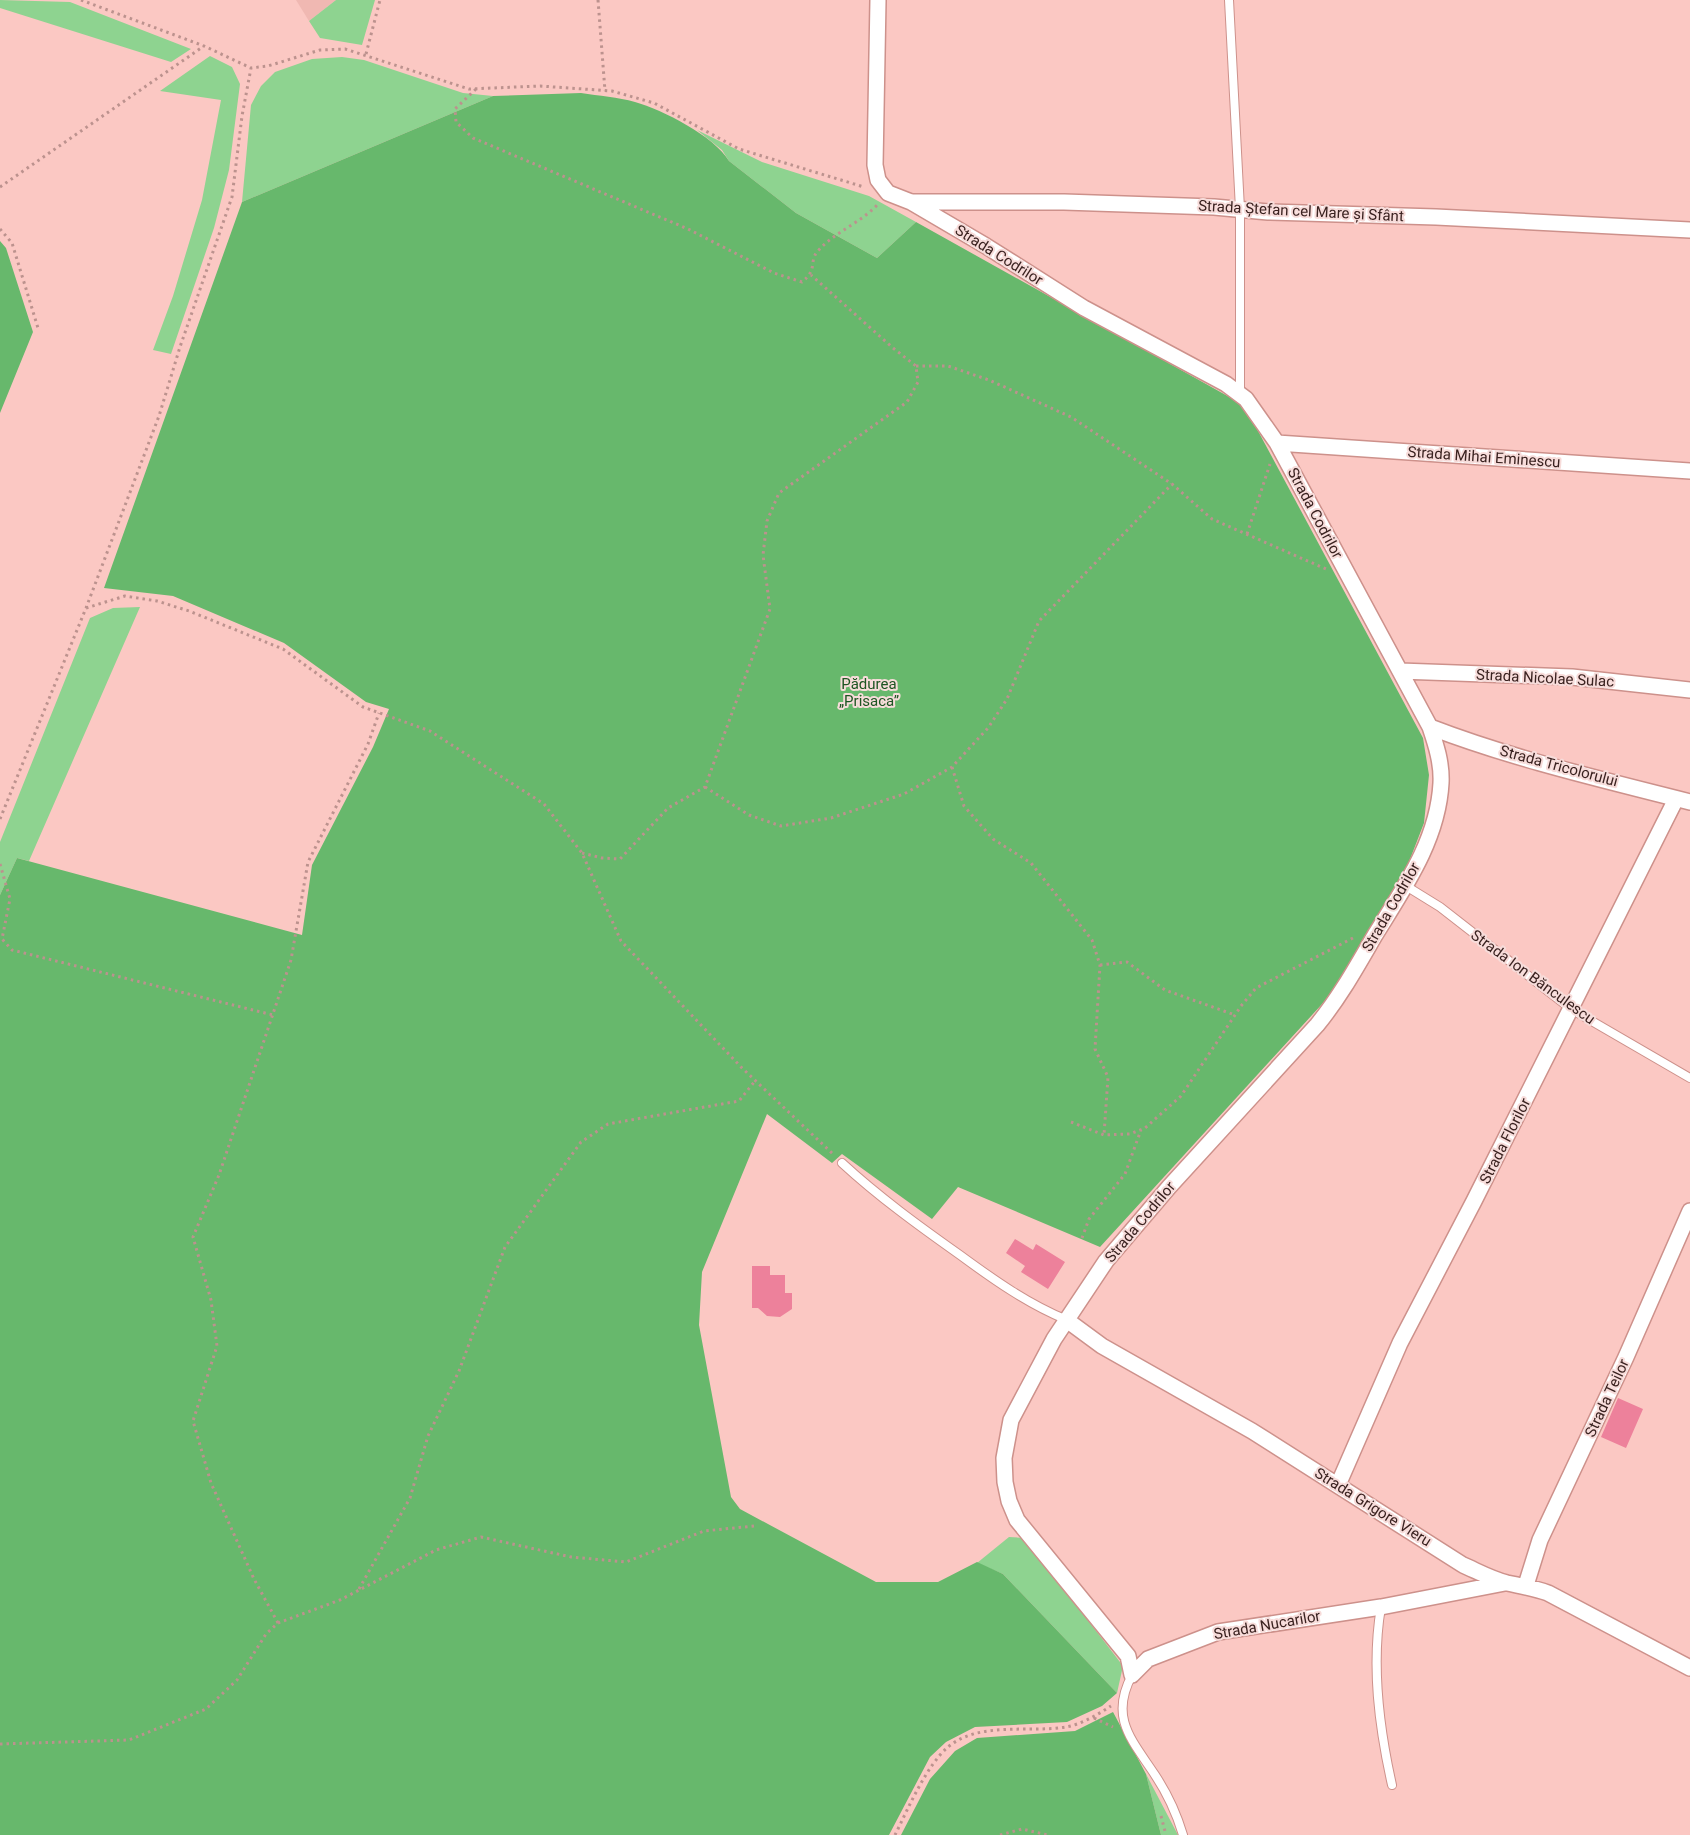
<svg xmlns="http://www.w3.org/2000/svg" width="1690" height="1835" font-family="Roboto,sans-serif">
<rect width="100%" height="100%" fill="#fbc8c3"/>
<path fill="#f0b8b2" d="M296,0H336L309,21Z"/>
<path fill="#8ed390" d="M0,0L70,2L191,49L171,62L0,8Z
M336,0H375L362,45L320,38L309,21Z
M210,56L232,67L240,84L229,170L214,228L171,354L153,350L173,296L202,200L221,100L160,91Z
M342,57L364,60L463,93L493,96L242,202L251,105L261,86L275,72L312,59Z
M697,130L762,162L869,196L916,222L877,258L796,213L729,161L722,150Z
M140,607L29,861L17,858L0,895V842L90,618L113,608Z
M1009,1537L1025,1538L1123,1666L1117,1693L1003,1574L977,1563Z
M1146,1774L1178,1835H1161Z"/>
<path fill="#67b86c" d="M581,93C599,96 618,97 635,102C663,110 714,136 729,161L796,213L877,258L916,222L1240,403L1257,429L1423,738L1429,775L1424,823L1402,880L1334,991L1100,1247L958,1187L932,1219L842,1154L832,1163L767,1114L702,1272L699,1325L731,1497L740,1509L876,1582H938L977,1562L1003,1574L1117,1693L1102,1706L1067,1722L975,1727L946,1742L930,1757L889,1835H0V895L17,858L302,935L312,865L373,747L389,709L366,702L284,643L173,596L104,588L242,202L493,96Z
M0,241L6,248L33,332L0,413Z
M1113,1712L1146,1774L1161,1835H901L930,1779L955,1751L977,1738L1075,1731Z"/>
<path fill="#ed819b" d="M1015,1239L1033,1250L1036,1244L1065,1262L1048,1289L1021,1272L1025,1266L1006,1253Z
M752,1266H770V1275H785V1293H792V1309L780,1317L767,1316L758,1308H752Z
M1618,1398L1643,1409L1626,1448L1601,1437Z"/>
<g fill="none" stroke-linecap="round" stroke-linejoin="round">
<g stroke="#cd918b" stroke-width="10">
<path id="lane" d="M1229,0L1240,209V394
M1406,886L1440,907L1571,1009L1690,1078
M842,1163C879,1197 919,1226 960,1255C994,1280 1028,1304 1067,1320
M1381,1607C1371,1666 1379,1727 1392,1785
M1132,1675C1109,1718 1132,1740 1155,1775C1167,1793 1177,1815 1183,1835"/>
</g>
<g stroke="#cd918b" stroke-width="18">
<path id="street" d="M878,0L875,165L878,180L888,193L911,202L986,246L1084,308L1226,384L1246,399L1277,443L1430,727C1436,745 1442,763 1441,783C1438,840 1404,888 1375,935C1357,966 1340,997 1317,1025L1169,1187L1106,1261L1054,1339L1011,1420L1004,1458L1005,1482L1009,1501L1017,1520L1128,1656L1132,1675
M913,202H1064L1214,207L1268,212L1436,217L1690,230
M1277,443L1690,471
M1400,671L1572,677L1690,690
M1430,727C1513,759 1604,780 1690,802
M1068,1321L1102,1346L1252,1431L1463,1565C1477,1571 1491,1579 1507,1583C1521,1586 1534,1588 1548,1593L1690,1668
M1338,1485L1400,1343L1474,1201L1676,799
M1526,1585L1540,1540L1626,1357L1690,1211
M1132,1675L1148,1659L1218,1632L1381,1607L1505,1583"/>
</g>
<path stroke="#bc928e" stroke-width="3" stroke-dasharray="2.5 4" stroke-linecap="butt" d="M81,0L204,46L251,68L268,66L320,50L345,49L469,89L540,86L612,91L654,103L739,149L864,187
M598,0L605,91
M366,54L380,0
M476,89L455,109L456,122L473,138L688,229L774,273L802,282C818,269 809,262 817,252C834,232 861,223 878,204
M0,187L204,46
M0,229L12,243L38,328
M916,366H948L989,380L1071,417L1172,484L1212,519L1326,569
M1247,534L1270,464
M86,608L125,596L157,601L189,611L283,649L363,707L430,731L544,804L582,853L621,941L742,1068L834,1155
M952,767L964,806L993,839L1031,863L1092,940L1100,965L1095,1049L1108,1077L1104,1135
M705,787L749,815L781,826L831,818L904,794L952,767L988,728L1007,699L1039,621L1172,484
M0,819L86,608L159,416L180,347L232,197L242,116L251,68
M582,853L602,858L620,859L668,808L705,787L770,609L763,555L767,521L779,493L907,402L918,382L916,366L893,348L811,275
M0,864L10,899L2,939L12,950L273,1015
M1100,965L1127,962L1165,990L1235,1015
M1071,1122L1104,1135L1130,1134L1145,1128L1181,1096L1241,1006L1256,988L1355,937
M1082,1238L1089,1219L1125,1174L1141,1130
M359,1589L410,1498L428,1436L459,1371L505,1247L581,1142L608,1124L739,1101L755,1081
M278,1623L254,1579L211,1483L193,1421L217,1346L211,1300L193,1237L219,1175L291,960L308,862L368,744L379,713
M1094,1718L1113,1727
M0,1744L129,1740L206,1709L237,1680L266,1634L278,1623L340,1600L436,1550L481,1537L571,1557L626,1562L704,1531L754,1526
M1161,1816L1166,1835
M895,1835C908,1809 926,1766 948,1747C979,1721 1029,1733 1066,1727C1082,1724 1097,1715 1111,1706
M1000,1835L1022,1829L1048,1835"/>
<use href="#lane" stroke="#fff" stroke-width="8"/>
<use href="#street" stroke="#fff" stroke-width="15"/>
</g>
<g text-anchor="middle" dominant-baseline="central" stroke-width="4" stroke-linejoin="round" paint-order="stroke">
<g font-size="15" fill="#3a2220" stroke="#f7dcda">
<text transform="translate(1301 211) rotate(3)">Strada Ștefan cel Mare și Sfânt</text>
<text transform="translate(999 255) rotate(32)">Strada Codrilor</text>
<text transform="translate(1484 457) rotate(4)">Strada Mihai Eminescu</text>
<text transform="translate(1315 513) rotate(62)">Strada Codrilor</text>
<text transform="translate(1545 678) rotate(3)">Strada Nicolae Sulac</text>
<text transform="translate(1559 766) rotate(15)">Strada Tricolorului</text>
<text transform="translate(1391 907) rotate(-60)">Strada Codrilor</text>
<text transform="translate(1533 977) rotate(36)">Strada Ion Bănculescu</text>
<text transform="translate(1505 1141) rotate(-63)">Strada Florilor</text>
<text transform="translate(1140 1222) rotate(-50)">Strada Codrilor</text>
<text transform="translate(1607 1398) rotate(-65)">Strada Teilor</text>
<text transform="translate(1373 1507) rotate(32)">Strada Grigore Vieru</text>
<text transform="translate(1267 1625) rotate(-10)">Strada Nucarilor</text>
</g>
<g font-size="15" fill="#1d5522" stroke="#f7dcda">
<text x="869" y="684">Pădurea<tspan x="869" dy="17">„Prisaca”</tspan></text>
</g>
</g>
</svg>
